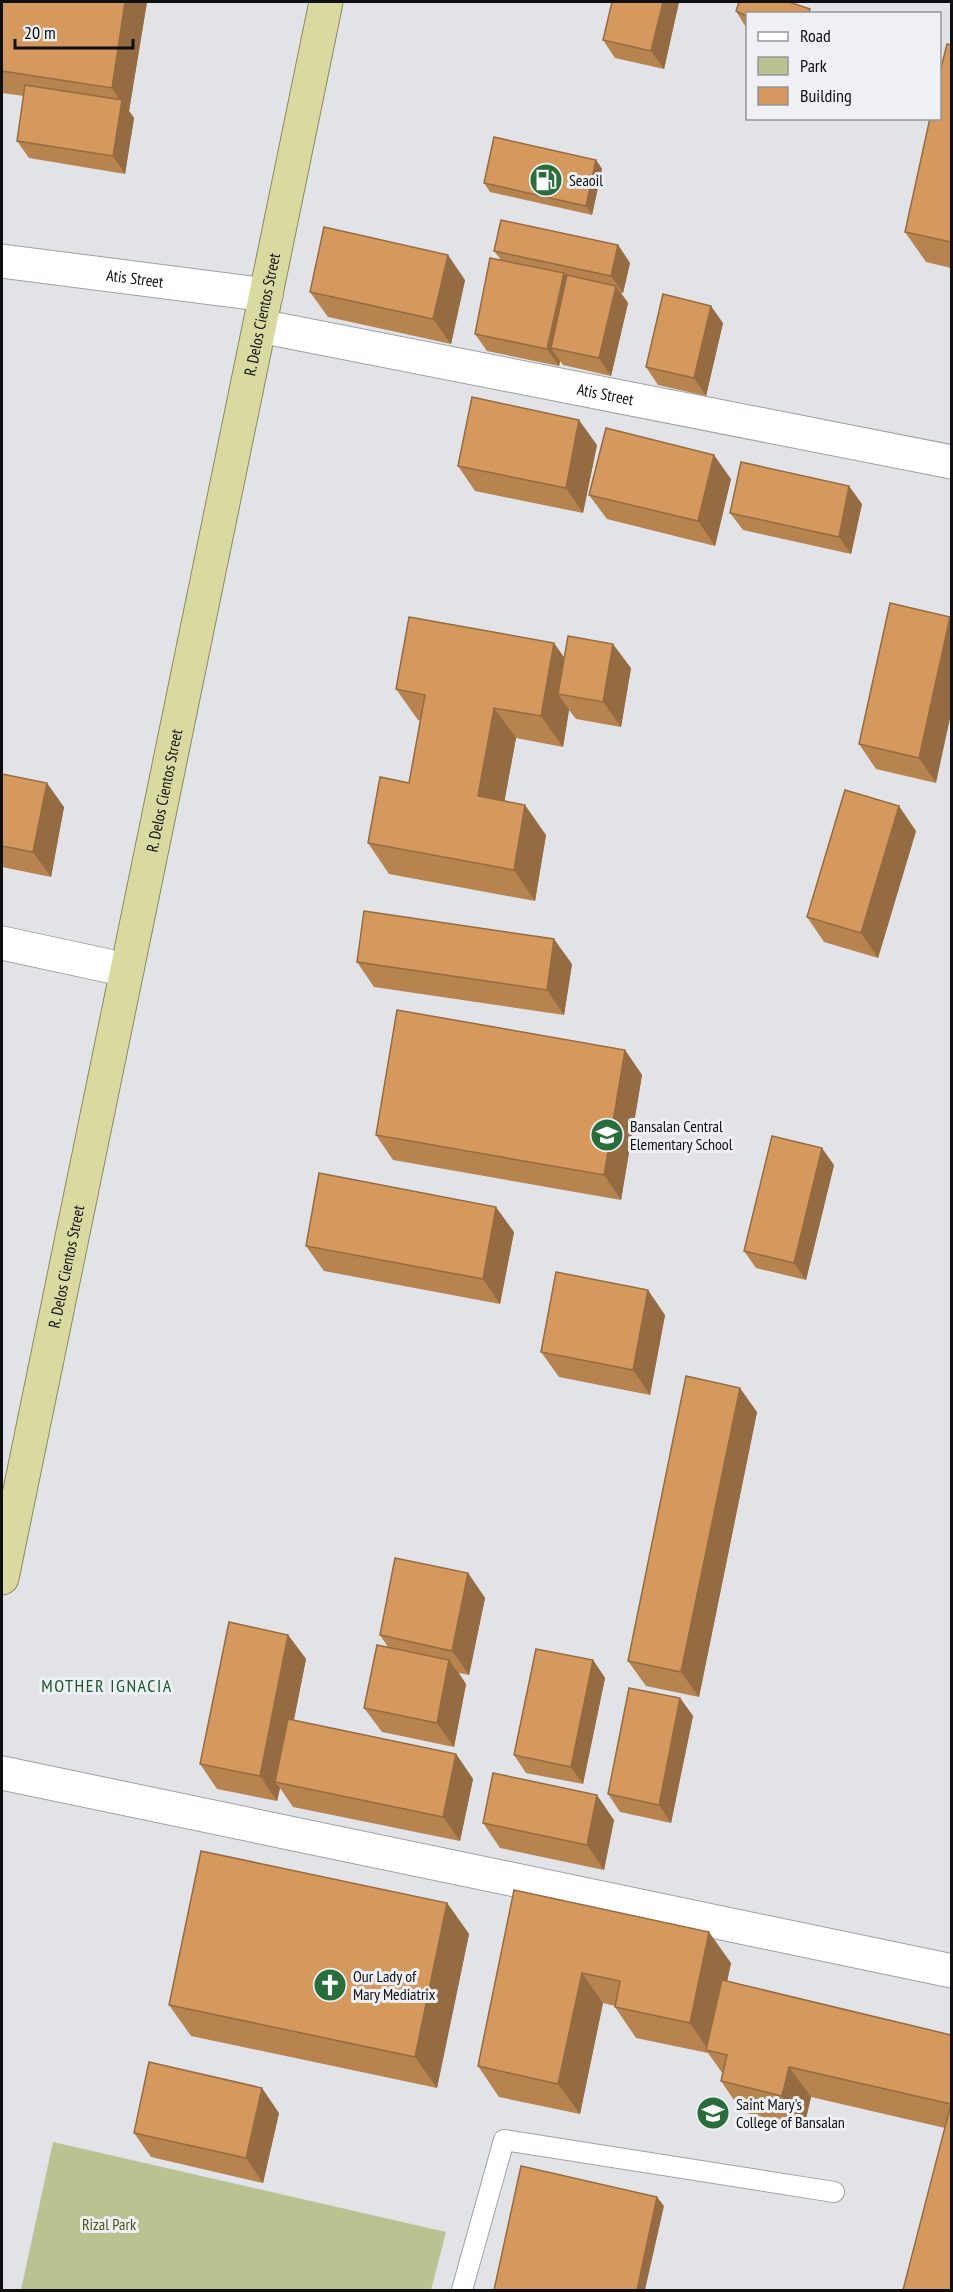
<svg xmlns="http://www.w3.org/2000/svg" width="953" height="2292" font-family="'PT Sans Narrow',sans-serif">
<rect width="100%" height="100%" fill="#e1e3e6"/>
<path fill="#bac291" d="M53,2142L446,2232L431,2290H21Z"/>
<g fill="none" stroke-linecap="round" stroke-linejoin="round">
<g stroke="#9fa1a5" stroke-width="22">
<path id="service" d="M462,2290L504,2140L834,2192"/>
</g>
<g stroke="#9fa1a5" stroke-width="35">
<g id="minor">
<path id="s1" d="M2,261L266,295"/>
<path id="s2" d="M260,326L952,462"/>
<path d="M2,943L127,970"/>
<path d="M2,1773L952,1971"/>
</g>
</g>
<g stroke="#8b8c5d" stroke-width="35">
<g id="trunk">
<path id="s3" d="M2,1578L326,2"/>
</g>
</g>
<use href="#service" stroke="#fff" stroke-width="20"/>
<use href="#minor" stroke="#fff" stroke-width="33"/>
<use href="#trunk" stroke="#d8da9f" stroke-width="33"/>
</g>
<path fill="#b78450" d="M2,2H147L129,111L134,118L125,174L29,158L17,141L24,96L2,93Z
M612,2H679L664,69L615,58L603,40Z
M736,11L747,14V29Z
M951,45V268L926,262L905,232Z
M596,160L602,169L592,215L490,192L484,183Z
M618,245L630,263L623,293H621L628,303L611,376L563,365L560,361L559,366L487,351L475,334L501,260L494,251Z
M465,280L451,344L328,317L310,292Z
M723,323L706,396L658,385L646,367Z
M597,445L583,513L475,491L458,466Z
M731,479L715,546L607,519L589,495Z
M862,504L851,554L743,530L730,513Z
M890,603L936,783L876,769L859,744Z
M564,658L631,668L621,727L576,719L569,710L563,747L516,738L504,801L546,835L535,901L389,874L368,843L409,783L421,721L418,720L396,689Z
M2,774L64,807L51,877L2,867Z
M916,831L878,958L824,942L807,917Z
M357,962L572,964L564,1015L374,987Z
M625,1050L642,1075L621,1200L393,1160L376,1135Z
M834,1165L806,1280L756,1268L744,1251Z
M514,1232L500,1304L324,1271L306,1246Z
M665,1315L650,1395L559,1377L541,1352Z
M757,1412L699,1697L646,1686L628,1661Z
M468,1573L485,1598L469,1675L459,1673L466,1684L454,1747L382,1732L364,1708L388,1647L380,1635Z
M288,1635L306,1659L294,1720L456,1754L473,1779L460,1841L293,1807L280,1788L277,1801L217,1789L200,1764Z
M593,1660L605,1678L583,1784L526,1773L514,1755Z
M680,1698L693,1716L671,1823L620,1812L608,1794Z
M614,1820L604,1870L500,1848L483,1823Z
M514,1890L731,1963L727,1981L951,2035V2290L945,2128L811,2097L804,2127L742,2112L721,2081L723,2074L708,2053L636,2038L615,2007V2006L603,2003L580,2114L499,2097L478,2066Z
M447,1903L469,1934L437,2088L191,2036L169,2005Z
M279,2113L263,2183L151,2157L134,2133Z"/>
<path fill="#956b41" d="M125,2H147L129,111L134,118L125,174L113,156L121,102L112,88Z
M663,2H679L664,69L651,51Z
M596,160L602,169L592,215L586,206Z
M618,245L630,263L623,293L611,276Z
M448,255L465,280L451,344L433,319Z
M564,273L577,290L551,348L560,361L559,366L547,349Z
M616,286L628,303L611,376L599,358Z
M711,306L723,323L706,396L694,378Z
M579,420L597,445L583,513L566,488Z
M714,455L731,479L715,546L698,521Z
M849,486L862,504L851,554L839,537Z
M950,617L951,619V714L936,783L919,758Z
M554,643L576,674L558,694L569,710L563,747L541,716Z
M613,644L631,668L621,727L603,702Z
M494,708L516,738L500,826L478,796Z
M47,783L64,807L51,877L33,852Z
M525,805L546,835L535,901L514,870Z
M899,806L916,831L878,958L861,933Z
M554,939L572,964L564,1015L547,990Z
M625,1050L642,1075L621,1200L604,1175Z
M822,1148L834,1165L806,1280L794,1263Z
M496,1207L514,1232L500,1304L483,1279Z
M648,1290L665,1315L650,1395L633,1370Z
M740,1388L757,1412L699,1697L681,1672Z
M468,1573L485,1598L469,1675L452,1651Z
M288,1635L306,1659L281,1783L275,1782L280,1788L277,1801L260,1776Z
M449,1660L466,1684L454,1747L437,1723Z
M593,1660L605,1678L583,1784L571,1767Z
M680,1698L693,1716L671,1823L659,1805Z
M456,1754L473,1779L460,1841L443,1817Z
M597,1795L614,1820L604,1870L587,1845Z
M447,1903L469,1934L437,2088L415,2057Z
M709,1932L731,1963L712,2052L709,2051L690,2023Z
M582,1973L603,2003L580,2114L558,2084Z
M789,2067L811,2097L804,2127L782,2096Z
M262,2088L279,2113L263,2183L246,2158Z
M657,2197L664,2206L645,2290H637Z"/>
<path fill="#d5995d" stroke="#956b41" stroke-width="1.5" d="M2,2H125L112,88L2,71Z
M612,2H663L651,51L603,40Z
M739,2H789L810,9L808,14H747V16L736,11Z
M947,44L951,45V242L905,232L930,118H939V76Z
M25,85L122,100L113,156L17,141Z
M494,137L596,160L586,206L484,183Z
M501,220L618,245L611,276L494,251Z
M324,227L448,255L433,319L310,292Z
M490,258L564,273L547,349L475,334Z
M567,275L616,286L599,358L551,348Z
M663,294L711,306L694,378L646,367Z
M472,397L579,420L566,488L458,466Z
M606,428L714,455L698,521L589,495Z
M741,462L849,486L839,537L730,513Z
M890,603L950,617L919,758L859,744Z
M409,617L554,643L541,716L494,708L478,796L525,805L514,870L368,843L380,777L409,783L425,695L396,689Z
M568,636L613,644L603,702L558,694Z
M2,774L47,783L33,852L2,846Z
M845,790L899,806L861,933L807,917Z
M364,911L554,939L547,990L357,962Z
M397,1010L625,1050L604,1175L376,1135Z
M772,1136L822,1148L794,1263L744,1251Z
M319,1173L496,1207L483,1279L306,1246Z
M556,1272L648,1290L633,1370L541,1352Z
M686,1376L740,1388L681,1672L628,1661Z
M395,1558L468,1573L452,1651L380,1635Z
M229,1622L288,1635L260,1776L200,1764Z
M377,1645L449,1660L437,1723L364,1708Z
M536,1649L593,1660L571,1767L514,1755Z
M629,1688L680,1698L659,1805L608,1794Z
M288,1719L456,1754L443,1817L275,1782Z
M493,1773L597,1795L587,1845L483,1823Z
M201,1851L447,1903L415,2057L169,2005Z
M514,1890L709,1932L690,2023L615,2007L620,1981L582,1973L558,2084L478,2066Z
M722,1980L951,2035V2290H903L951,2104L789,2067L782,2096L721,2081L727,2055L706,2050Z
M149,2062L262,2088L246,2158L134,2133Z
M521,2166L657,2197L637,2290H494Z"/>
<defs>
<g id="fuel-disc" transform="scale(1.725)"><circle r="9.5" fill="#276e3b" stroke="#eef0f4"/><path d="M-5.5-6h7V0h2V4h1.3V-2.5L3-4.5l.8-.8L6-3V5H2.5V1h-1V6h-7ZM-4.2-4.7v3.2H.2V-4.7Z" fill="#fff"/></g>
<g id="school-disc" transform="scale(1.725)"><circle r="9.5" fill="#276e3b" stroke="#eef0f4"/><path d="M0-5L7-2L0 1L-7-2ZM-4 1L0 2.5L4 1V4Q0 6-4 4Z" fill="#fff"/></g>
<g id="church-disc" transform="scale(1.725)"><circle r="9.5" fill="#276e3b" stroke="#eef0f4"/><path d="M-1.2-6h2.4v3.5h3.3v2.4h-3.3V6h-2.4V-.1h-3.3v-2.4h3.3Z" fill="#fff"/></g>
<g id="university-disc" transform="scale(1.725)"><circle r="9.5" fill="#276e3b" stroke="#eef0f4"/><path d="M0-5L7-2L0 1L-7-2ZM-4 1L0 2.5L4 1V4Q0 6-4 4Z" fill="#fff"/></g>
</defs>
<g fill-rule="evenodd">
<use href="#fuel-disc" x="546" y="180"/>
<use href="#school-disc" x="607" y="1135"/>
<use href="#church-disc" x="330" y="1985"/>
<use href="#university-disc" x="713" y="2113"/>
</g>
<g text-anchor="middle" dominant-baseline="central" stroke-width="6" stroke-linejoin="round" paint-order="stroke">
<g font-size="16" fill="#0e0f10" stroke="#eef0f4" text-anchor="start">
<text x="569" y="180">Seaoil</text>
<text x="630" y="1126">Bansalan Central<tspan x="630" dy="18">Elementary School</tspan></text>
<text x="353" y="1976">Our Lady of<tspan x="353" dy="18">Mary Mediatrix</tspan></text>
<text x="736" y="2104">Saint Mary's<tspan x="736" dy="18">College of Bansalan</tspan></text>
</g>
<g font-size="16" fill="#0e0f10" stroke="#eef0f4">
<text stroke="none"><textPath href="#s1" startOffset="134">Atis Street</textPath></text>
<text stroke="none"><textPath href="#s3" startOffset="1290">R. Delos Cientos Street</textPath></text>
<text stroke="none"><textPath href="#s2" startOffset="352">Atis Street</textPath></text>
<text stroke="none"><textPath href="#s3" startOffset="804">R. Delos Cientos Street</textPath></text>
<text stroke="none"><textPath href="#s3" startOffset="318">R. Delos Cientos Street</textPath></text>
</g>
<g font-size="16" fill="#4a5115" stroke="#eef0f4">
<text x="109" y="2224">Rizal Park</text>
</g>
<g font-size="18" letter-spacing="1.5" fill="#16592b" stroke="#eef0f4">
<text x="107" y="1685">MOTHER IGNACIA</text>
</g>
</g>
<rect width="953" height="2292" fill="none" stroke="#0e0f10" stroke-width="6"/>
<rect x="746" y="12" width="195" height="108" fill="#eef0f4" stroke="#949699" stroke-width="1.5"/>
<rect x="758" y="32" width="30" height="9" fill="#ffffff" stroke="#949699" stroke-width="1.5"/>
<text x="800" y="42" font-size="18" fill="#0e0f10">Road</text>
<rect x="758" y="57" width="30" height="18" fill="#bac291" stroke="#949699" stroke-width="1.5"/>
<text x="800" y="72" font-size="18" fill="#0e0f10">Park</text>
<rect x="758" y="87" width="30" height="18" fill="#d5995d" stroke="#949699" stroke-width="1.5"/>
<text x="800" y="102" font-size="18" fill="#0e0f10">Building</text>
<path d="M15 39v9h118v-9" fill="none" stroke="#0e0f10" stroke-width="3"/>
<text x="24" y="39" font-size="18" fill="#0e0f10" stroke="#eef0f4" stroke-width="4.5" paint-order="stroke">20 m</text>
</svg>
